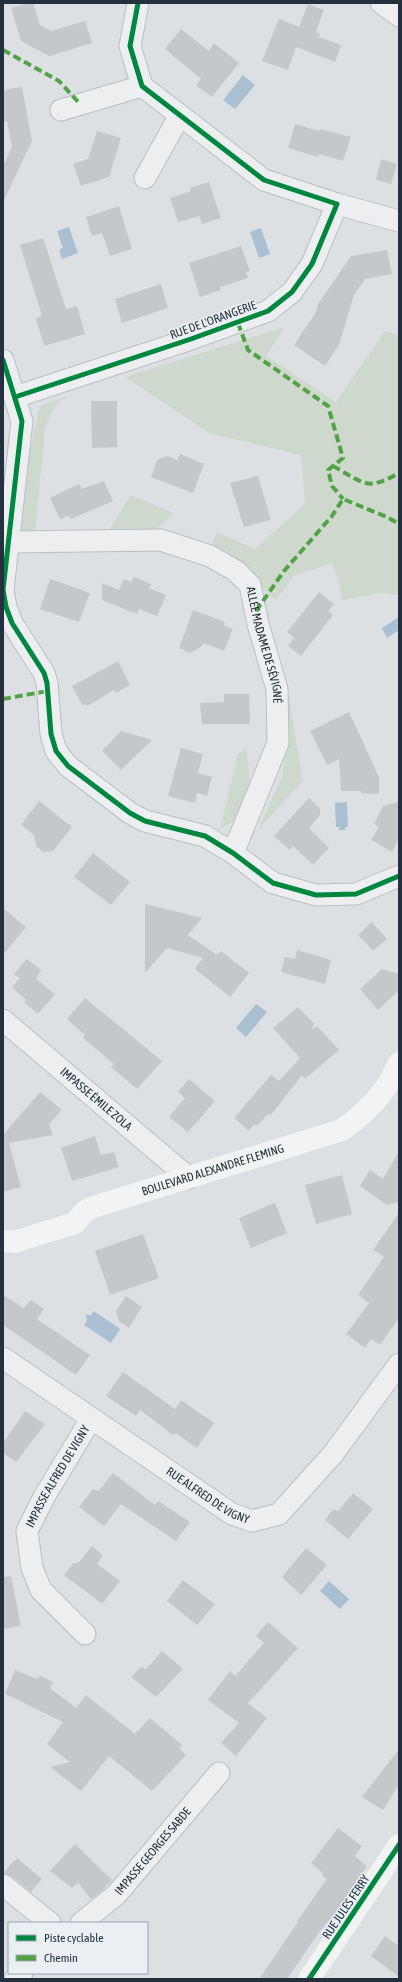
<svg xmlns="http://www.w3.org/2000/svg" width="402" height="1982" font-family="'Asap Condensed',sans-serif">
<rect width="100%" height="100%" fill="#dde0e3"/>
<path fill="#cfd8cd" d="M285,327L266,356L336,402L385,331L399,335V595L380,593L343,600L333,563L295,575L276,600L211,547L217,532L255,549L305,504L301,455L209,433L125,377Z
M70,395L59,402L51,413L45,430L35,531L21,532L30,449L40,406Z
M131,495L174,513L153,533L108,532Z
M288,691L303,781L258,830L283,775Z
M246,749L250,782L239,818L220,829L238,754Z"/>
<path fill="#a8c0d2" d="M243,75L255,85L235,109L223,100Z
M69,227L78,253L62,259L59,250L63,248L57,231Z
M261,228L270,254L259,258L250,232Z
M399,617V630L387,638L382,628Z
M347,802L348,827H345V830H339V827H336L335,803Z
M256,1004L267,1012L246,1037L236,1028Z
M94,1311L120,1329L111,1343L84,1325L87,1321L86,1315H91Z
M329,1581L349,1599L340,1609L320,1591Z"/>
<path fill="#c5c8cb" d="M29,3H33L40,25L51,31L85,21L92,43L49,56L21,41L11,8Z
M308,4L324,10L316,32L320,34L319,37L341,45L335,62L296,47L288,70L262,61L279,19L299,27Z
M181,29L209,51L214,43L239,63L212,97L196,85L201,79L165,49Z
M22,87L32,141L3,202V166L12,147L7,121L3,122V92L8,89Z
M295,124L319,131L320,129L351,137L343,161L319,154L318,157L288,148Z
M97,131L121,138L109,177L81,186L73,164L88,159Z
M381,159L397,164L391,184L376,180Z
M209,182L221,218L202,224L199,216L178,222L170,198L191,191L190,188Z
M119,206L132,249L110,256L102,233L92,236L86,217Z
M43,238L66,309L77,306L85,334L44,346L36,318L42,316L20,245Z
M241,246L250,271L246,272L248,278L220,287L221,290L200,297L189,263Z
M387,250L392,274L365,279L354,295L339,345L325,366L294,345L316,312L318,304L351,256Z
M161,284L168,308L122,323L115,299Z
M91,401H117V447L92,448Z
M180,454L204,464L193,493L151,477L157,460L168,456L177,460Z
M258,476L271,520L244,527L230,483Z
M104,481L113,501L71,519L69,516L60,519L50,498L79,484L82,489Z
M134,577L151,584L149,588L166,595L157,616L139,609L137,614L102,600V583L119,590L124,579L131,582Z
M50,579L90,593L79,622L40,609Z
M319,592L334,604L328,611L333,615L301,656L288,646L294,638L287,632Z
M193,610L225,622L224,625L233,629L224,651L203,643L202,646L190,653L179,648Z
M118,661L130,685L116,693L114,690L89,705H82L72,686Z
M224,694H249L250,724H202L200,703L224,702Z
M349,712L379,777V794L361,793V791H341L339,759L327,765L310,731Z
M121,731L152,740L121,770L102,751Z
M181,748L203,754L198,773L212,777L207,796L197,793L195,803L168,796Z
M309,798L320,809V815L309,828L329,848L313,865L293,846L290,850L274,836Z
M39,801L72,827L53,851L43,852L36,846L34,835L21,825Z
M399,802V838L392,852L371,840L379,827L374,824L383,806Z
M93,853L130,882L111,905L74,877Z
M145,904L202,918L188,935L217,955L221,951L249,973L230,997L195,969L203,958L167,948L145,973Z
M3,908L26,927L3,955Z
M372,922L387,939L373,951L358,935Z
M297,950L331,960L325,984L281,972L285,957L295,959Z
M27,959L41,970L36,979L55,994L38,1014L24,1002L26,1000L12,987L20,978L14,974Z
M382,969L399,974V990L378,1010L360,989Z
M85,998L162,1061L137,1089L111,1067L114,1064L83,1038L85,1035L67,1019Z
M298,1007L314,1023L312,1030L317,1026L339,1050L305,1079L302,1075L271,1115L268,1114L257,1126L254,1124L249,1131L234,1118L271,1075L279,1081L300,1058L273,1028Z
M189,1079L215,1101L188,1132L169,1117L185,1098L178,1092Z
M40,1092L62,1110L49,1124L53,1135L9,1143L21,1187L3,1192V1135Z
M95,1136L101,1155L114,1152L119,1167L72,1181L61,1148Z
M399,1151V1202L387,1205L360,1186L370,1170L383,1179Z
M342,1175L352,1214L316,1224L305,1185Z
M275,1203L287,1233L251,1248L239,1218Z
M399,1213V1318L380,1345L371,1339L365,1348L346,1334L369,1303L358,1295L384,1257L373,1250Z
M143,1234L159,1278L110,1295L95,1251Z
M3,1295L24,1308L31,1300L44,1309L37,1319L90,1355L76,1375L3,1325Z
M126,1296L142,1307L129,1328L119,1321L116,1311Z
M123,1372L175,1409L181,1400L214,1423L197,1448L176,1433L173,1435L140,1410L136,1416L106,1396Z
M25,1411L45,1424L16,1462L3,1453V1443Z
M113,1473L155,1505L158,1501L190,1522L176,1541L121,1504L104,1526L79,1507L93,1489L99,1491Z
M353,1493L373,1509L348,1539L325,1520L333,1509L338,1511Z
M92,1546L103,1555L97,1564L120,1581L102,1604L64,1575L73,1563H78Z
M306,1548L327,1565L301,1595L282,1577Z
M11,1576L21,1626L3,1629V1577Z
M183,1580L215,1604L197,1625L167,1601Z
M268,1622L298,1648L248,1703L267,1718L236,1756L221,1743L239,1723L208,1700L230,1671L235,1676L264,1643L256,1636Z
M162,1651L183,1669L156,1697L131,1677L141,1667L146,1669Z
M15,1670L37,1679L40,1676L53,1682L50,1688L76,1708L86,1695L135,1734L150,1718L182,1745L179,1748L186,1755L152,1791L109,1756L81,1791L50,1767L70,1762L47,1744L63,1722L5,1694Z
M399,1749V1784L383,1810L362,1797Z
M338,1828L362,1846L355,1856L367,1866L338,1910L320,1931L287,1979H259L298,1922L297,1921L327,1879L322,1876L323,1873L311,1863Z
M75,1844L112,1880L104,1889L91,1899L78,1883L72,1888L50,1871Z
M17,1858L42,1879L31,1892L11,1876L3,1873Z
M385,1936L399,1946V1977L371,1956Z"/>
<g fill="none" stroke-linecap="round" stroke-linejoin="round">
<g stroke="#bbbec1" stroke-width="23">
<g id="street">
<path d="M381,3L399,16"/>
<path d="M61,110L142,86"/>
<path d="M145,178L180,115"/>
<path d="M337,204L399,221"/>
<path d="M3,360L22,421L3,590L6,607L12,623L44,673L47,683L51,734L56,751L68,766L130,813L145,821L205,836L233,853L273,883L316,895L356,894L399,876"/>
<path d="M15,397L191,339L268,311L292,292L312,264L337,204L264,180L142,86L130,46L138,3"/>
<path id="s1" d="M9,542L161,540L210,556L236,571L250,585L258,624L277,689L278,743L233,853"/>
<path id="s2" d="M3,1020L189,1178"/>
<path id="s3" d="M3,1358L232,1514L252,1521L279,1514L333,1454L399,1364"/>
<path id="s4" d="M85,1634L41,1590L32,1568L27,1531L44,1497L91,1419"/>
<path d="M3,1885L50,1923"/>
<path id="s5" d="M81,1923L116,1895L219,1773"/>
<path d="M15,1979L22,1973"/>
</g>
</g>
<use href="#street" stroke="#edeef0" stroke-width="21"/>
<g stroke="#f2f4f4" stroke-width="22">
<path id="s6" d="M3,1241L14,1242L75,1223L83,1213L90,1208L342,1130C367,1112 387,1092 399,1063"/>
<path d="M309,1979L399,1845"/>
</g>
<path stroke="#50a446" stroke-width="4" stroke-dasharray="8 4" stroke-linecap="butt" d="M3,50L59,81L80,104
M238,323L248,350L328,406L343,458L328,470L332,486L343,499
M333,466C345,472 363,487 376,483C384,481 392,477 399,473
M256,611L284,571L332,516L343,499L387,517L399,524
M3,699L48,691"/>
<g stroke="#eaeff4" stroke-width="8">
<path id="cycleway" d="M3,360L22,421L3,590L6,607L12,623L44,673L47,683L51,734L56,751L68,766L130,813L145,821L205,836L233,853L273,883L316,895L356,894L399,876
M15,397L191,339L268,311L292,292L312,264L337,204L264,180L142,86L130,46L138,3
M309,1979L399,1845"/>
</g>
<use href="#cycleway" stroke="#00873e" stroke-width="5"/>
</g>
<g text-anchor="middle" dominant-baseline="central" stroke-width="3" stroke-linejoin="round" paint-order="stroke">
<g font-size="12" fill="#24303d" stroke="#eaeff4">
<text transform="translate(213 320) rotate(-20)">RUE DE L'ORANGERIE</text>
<text stroke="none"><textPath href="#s1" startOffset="315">ALLÉE MADAME DE SÉVIGNÉ</textPath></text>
<text stroke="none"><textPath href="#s2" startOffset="122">IMPASSE ÉMILE ZOLA</textPath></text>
<text stroke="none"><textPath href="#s6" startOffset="225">BOULEVARD ALEXANDRE FLEMING</textPath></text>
<text stroke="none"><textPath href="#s4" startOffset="186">IMPASSE ALFRED DE VIGNY</textPath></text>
<text stroke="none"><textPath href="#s3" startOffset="247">RUE ALFRED DE VIGNY</textPath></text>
<text stroke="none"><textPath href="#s5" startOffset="102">IMPASSE GEORGES SABDE</textPath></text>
<text transform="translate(346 1907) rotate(-56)">RUE JULES FERRY</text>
</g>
</g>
<rect width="402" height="1982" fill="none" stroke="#24303d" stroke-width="8"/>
<rect x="8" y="1922" width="140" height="52" fill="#eaeff4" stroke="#9ba3ab"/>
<rect x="16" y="1935" width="20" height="6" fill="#00873e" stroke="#9ba3ab"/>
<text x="44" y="1942" font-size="12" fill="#24303d">Piste cyclable</text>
<rect x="16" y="1955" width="20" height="6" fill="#50a446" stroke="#9ba3ab"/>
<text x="44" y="1962" font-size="12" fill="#24303d">Chemin</text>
</svg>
